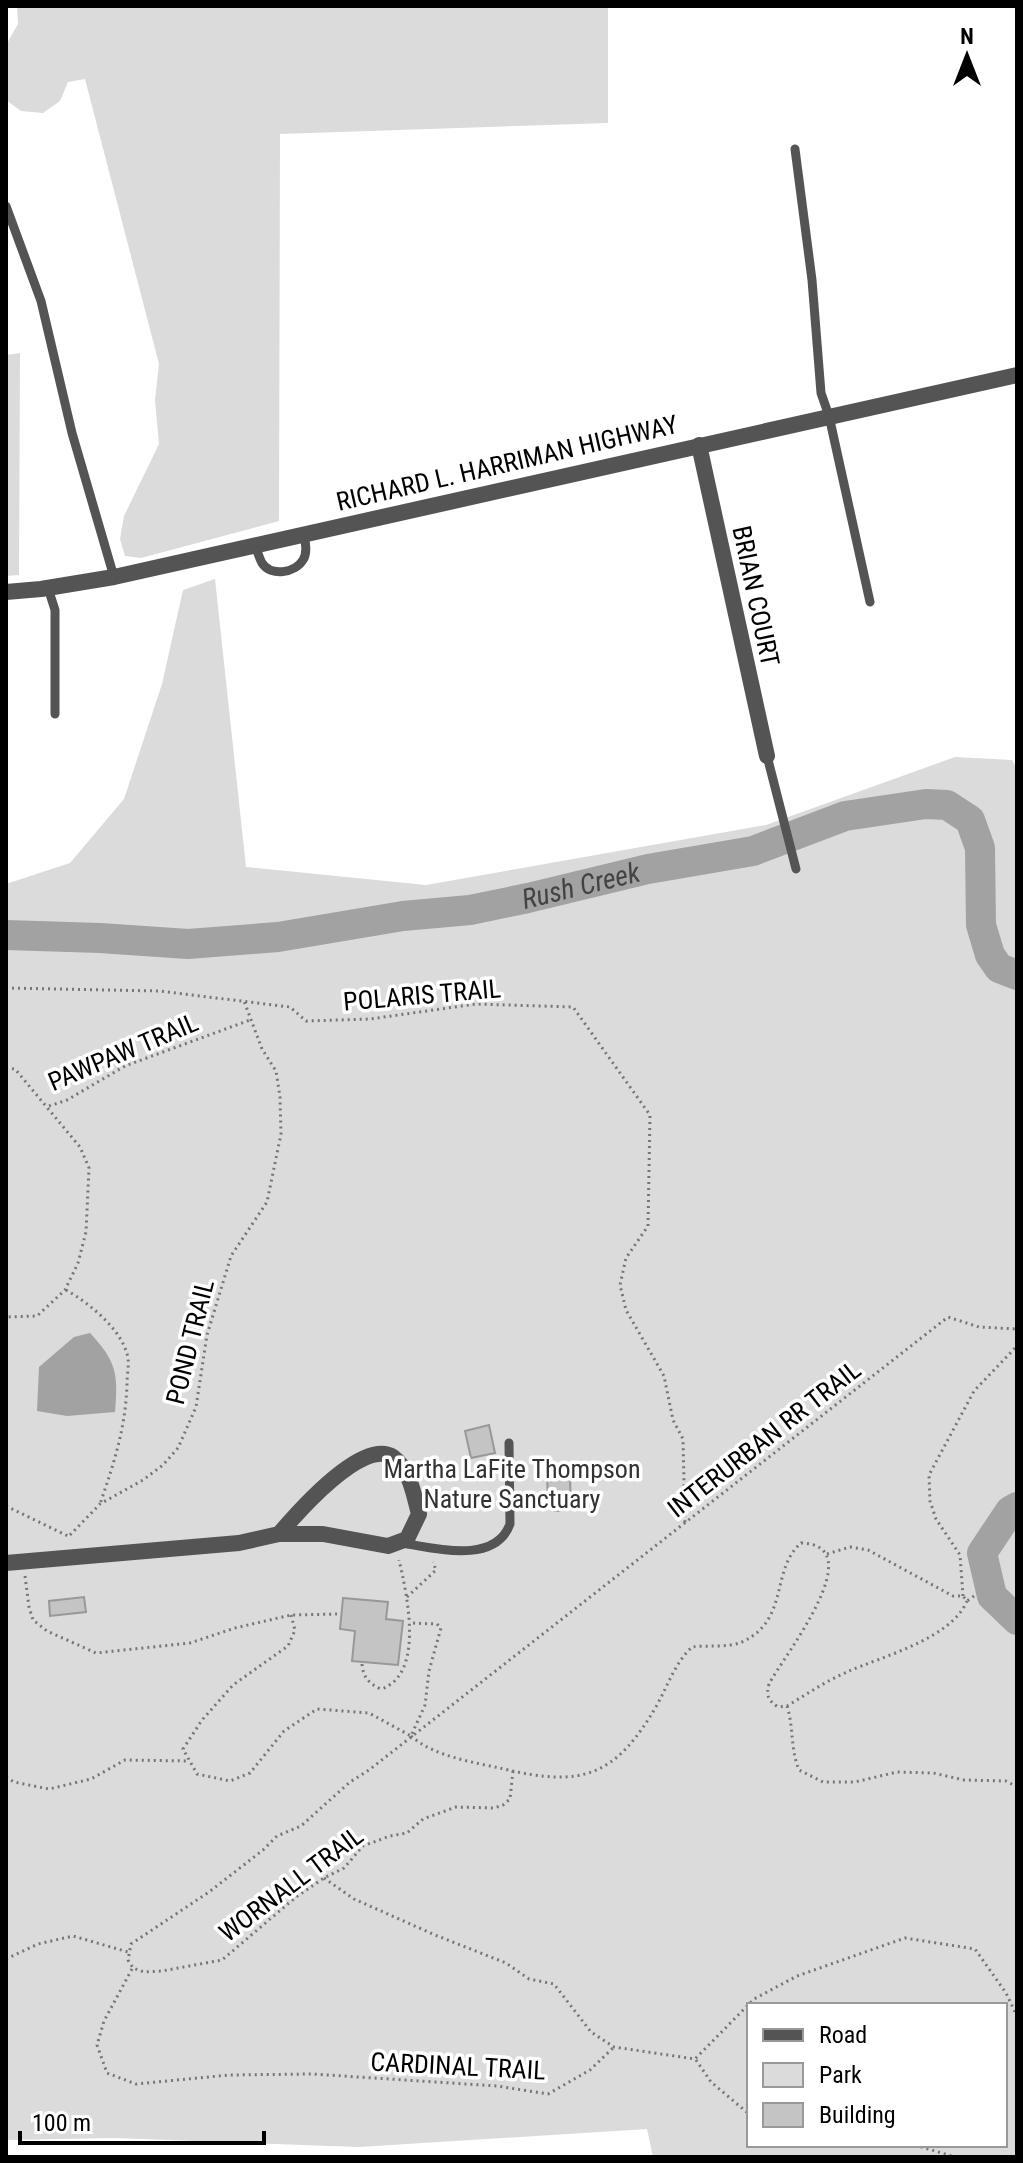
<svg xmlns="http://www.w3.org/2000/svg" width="1023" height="2163" font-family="'Roboto Condensed',sans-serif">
<rect width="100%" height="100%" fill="#fff"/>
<path fill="#dbdbdb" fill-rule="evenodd" d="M17,6H608V123L280,134L279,521L141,558L125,556L120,539L124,516L159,444L155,400L159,364L85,79L68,82L60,101L43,113L21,111L6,100V45L18,24Z
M20,353L19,575L6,576V355Z
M215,579L246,867L426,885L766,825L955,757L1012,760L1017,769V2157H653L647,2129L359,2147L114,2138L6,2140V884L70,863L124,799L162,684L183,590ZM749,2005H1005V2145H749Z"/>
<path fill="#a2a2a2" d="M90,1333C117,1362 118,1374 115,1412L67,1416L37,1411L39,1367L74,1337Z"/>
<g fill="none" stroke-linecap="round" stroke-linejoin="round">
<g stroke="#a2a2a2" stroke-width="30">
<path id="s1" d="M6,935L100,938L188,944L278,937L403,916L470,910L528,898L648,869L753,851L845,816L926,804L947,805L970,820L980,848L981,925L990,955L999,968L1017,975"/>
<path d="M1017,1507L1010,1511L982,1553L992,1596L1017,1620"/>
</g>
</g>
<path fill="#c4c4c4" stroke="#989898" stroke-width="2" d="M489,1425L495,1453L471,1458L465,1431Z
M547,1476H570L571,1510L554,1511V1499H548Z
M84,1597L86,1612L50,1616L49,1601Z
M343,1598L388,1602L386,1619L403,1621L398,1665L352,1661L355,1631L340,1629Z"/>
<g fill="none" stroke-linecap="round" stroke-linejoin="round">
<path stroke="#767676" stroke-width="3" stroke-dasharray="2 4" stroke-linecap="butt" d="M6,988L159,991L290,1007L306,1021L370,1019L476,1004L573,1007L650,1115L648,1226L626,1258L620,1285L626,1310L664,1376L673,1420L683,1439L685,1524
M6,1068L15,1069L80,1147L89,1168L86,1232L78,1263L65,1290L37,1316L6,1317
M49,1106L67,1100L125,1066L250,1020
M66,1290C89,1303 123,1330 128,1358C129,1366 127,1375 127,1383C126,1427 114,1463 100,1504
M6,1506L70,1537
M70,1535L100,1504L143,1480L163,1465L178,1448L196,1407L207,1335L231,1256L267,1202L281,1134L280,1097L276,1071L262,1049L244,1001
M827,1554L850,1547L868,1550L953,1596H963L967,1601L974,1596
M25,1576L29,1607L33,1620L47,1631L96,1653L190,1643L235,1628L291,1615L337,1614
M963,1596L960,1555L936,1519L930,1501L929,1475L974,1391L1017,1346
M407,1597L436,1570L433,1562
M291,1615L295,1630L288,1646L233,1685L202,1720L183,1749L197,1774L230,1781L250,1773L284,1731L317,1709L369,1713L411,1736L425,1705L429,1671L441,1628L437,1624L410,1623
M362,1664C363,1677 369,1684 381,1689C425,1675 407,1594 399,1560
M787,1706C794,1728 790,1748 799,1770L823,1782H855L897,1772L933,1773L964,1780L1006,1781L1017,1787
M411,1736C435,1757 473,1762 504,1769C583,1788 616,1776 657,1705C668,1685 675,1663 692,1647C707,1645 728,1648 742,1642C790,1620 770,1570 801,1543C873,1545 783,1657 769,1684C766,1696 768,1700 778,1707L787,1706C807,1694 826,1681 847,1672C883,1656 951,1639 967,1601
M513,1771L510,1799L503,1805L494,1808L456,1807L423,1819L407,1833L390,1836L363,1846L344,1868L324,1878L296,1897L222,1960L162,1971L144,1972L133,1968L128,1960L131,1944L209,1892L263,1850L277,1836L301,1826L350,1782L369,1770L948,1317L979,1327L1017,1329
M6,1777L14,1782L49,1789L91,1779L125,1760L189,1761
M324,1878L354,1899L435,1935L506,1963L529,1979L554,1984L591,2032L614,2047L695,2059L754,1999L797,1976L905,1938L975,1949L1006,1993L1017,2016
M6,1959L38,1944L73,1936L128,1952
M1017,1965V1980
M132,1969L104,2021L97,2045L107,2073L136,2084L229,2075L312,2074L497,2086L548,2094L590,2070L614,2047
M696,2060L711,2082L749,2114
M915,2145L955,2157"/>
<path stroke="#545454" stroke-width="9" d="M795,149L812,280L821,393L829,416L870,602
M6,206L41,301L72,433L114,577
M255,544C257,550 259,558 262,563C271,577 295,573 303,560C308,552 305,542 304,533
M48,588L55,610V714
M767,756L796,869
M402,1543C435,1548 495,1565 510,1524L509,1443"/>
<path stroke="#545454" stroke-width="16" d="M699,445L767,756
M6,1563L239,1543L279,1534H323L388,1546L407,1539L419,1514C414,1496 410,1469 393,1457C363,1437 297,1513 279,1534"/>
<path stroke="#545454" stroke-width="16" d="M6,592L41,589L114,577L1017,375"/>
</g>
<g text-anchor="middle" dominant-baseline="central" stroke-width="7" stroke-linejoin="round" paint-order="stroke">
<g font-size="26" fill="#000" stroke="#fff">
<text transform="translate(507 463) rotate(-13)">RICHARD L. HARRIMAN HIGHWAY</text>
<text transform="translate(756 596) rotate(78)">BRIAN COURT</text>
<text transform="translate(422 995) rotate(-5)">POLARIS TRAIL</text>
<text transform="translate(123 1052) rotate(-23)">PAWPAW TRAIL</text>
<text transform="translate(190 1342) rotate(-76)">POND TRAIL</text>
<text transform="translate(764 1439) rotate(-38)">INTERURBAN RR TRAIL</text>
<text transform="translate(291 1884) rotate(-37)">WORNALL TRAIL</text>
<text transform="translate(458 2066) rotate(3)">CARDINAL TRAIL</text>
</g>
<g font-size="26" fill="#323232" stroke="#fff">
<text x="512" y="1469">Martha LaFite Thompson<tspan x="512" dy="30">Nature Sanctuary</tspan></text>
</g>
<g font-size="28" font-style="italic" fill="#434343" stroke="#fff">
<text stroke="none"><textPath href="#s1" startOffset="580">Rush Creek</textPath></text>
</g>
</g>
<rect width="1023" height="2163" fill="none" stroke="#000000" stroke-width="16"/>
<rect x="747" y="2003" width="260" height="144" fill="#ffffff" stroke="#999999" stroke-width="2"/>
<rect x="763" y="2029" width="40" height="12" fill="#545454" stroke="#999999" stroke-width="2"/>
<text x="819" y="2043" font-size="24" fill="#000000">Road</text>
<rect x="763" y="2063" width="40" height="24" fill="#dbdbdb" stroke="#999999" stroke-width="2"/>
<text x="819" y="2083" font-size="24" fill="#000000">Park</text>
<rect x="763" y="2103" width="40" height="24" fill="#c4c4c4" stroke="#999999" stroke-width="2"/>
<text x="819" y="2123" font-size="24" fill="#000000">Building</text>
<g transform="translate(967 56)" stroke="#ffffff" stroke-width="6" paint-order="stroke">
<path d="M0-6L14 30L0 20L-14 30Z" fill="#000000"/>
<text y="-12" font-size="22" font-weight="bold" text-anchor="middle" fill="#000000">N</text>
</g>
<path d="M20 2131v12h244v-12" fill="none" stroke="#000000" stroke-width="4"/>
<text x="32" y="2131" font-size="24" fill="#000000" stroke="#ffffff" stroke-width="6" paint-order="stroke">100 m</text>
</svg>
